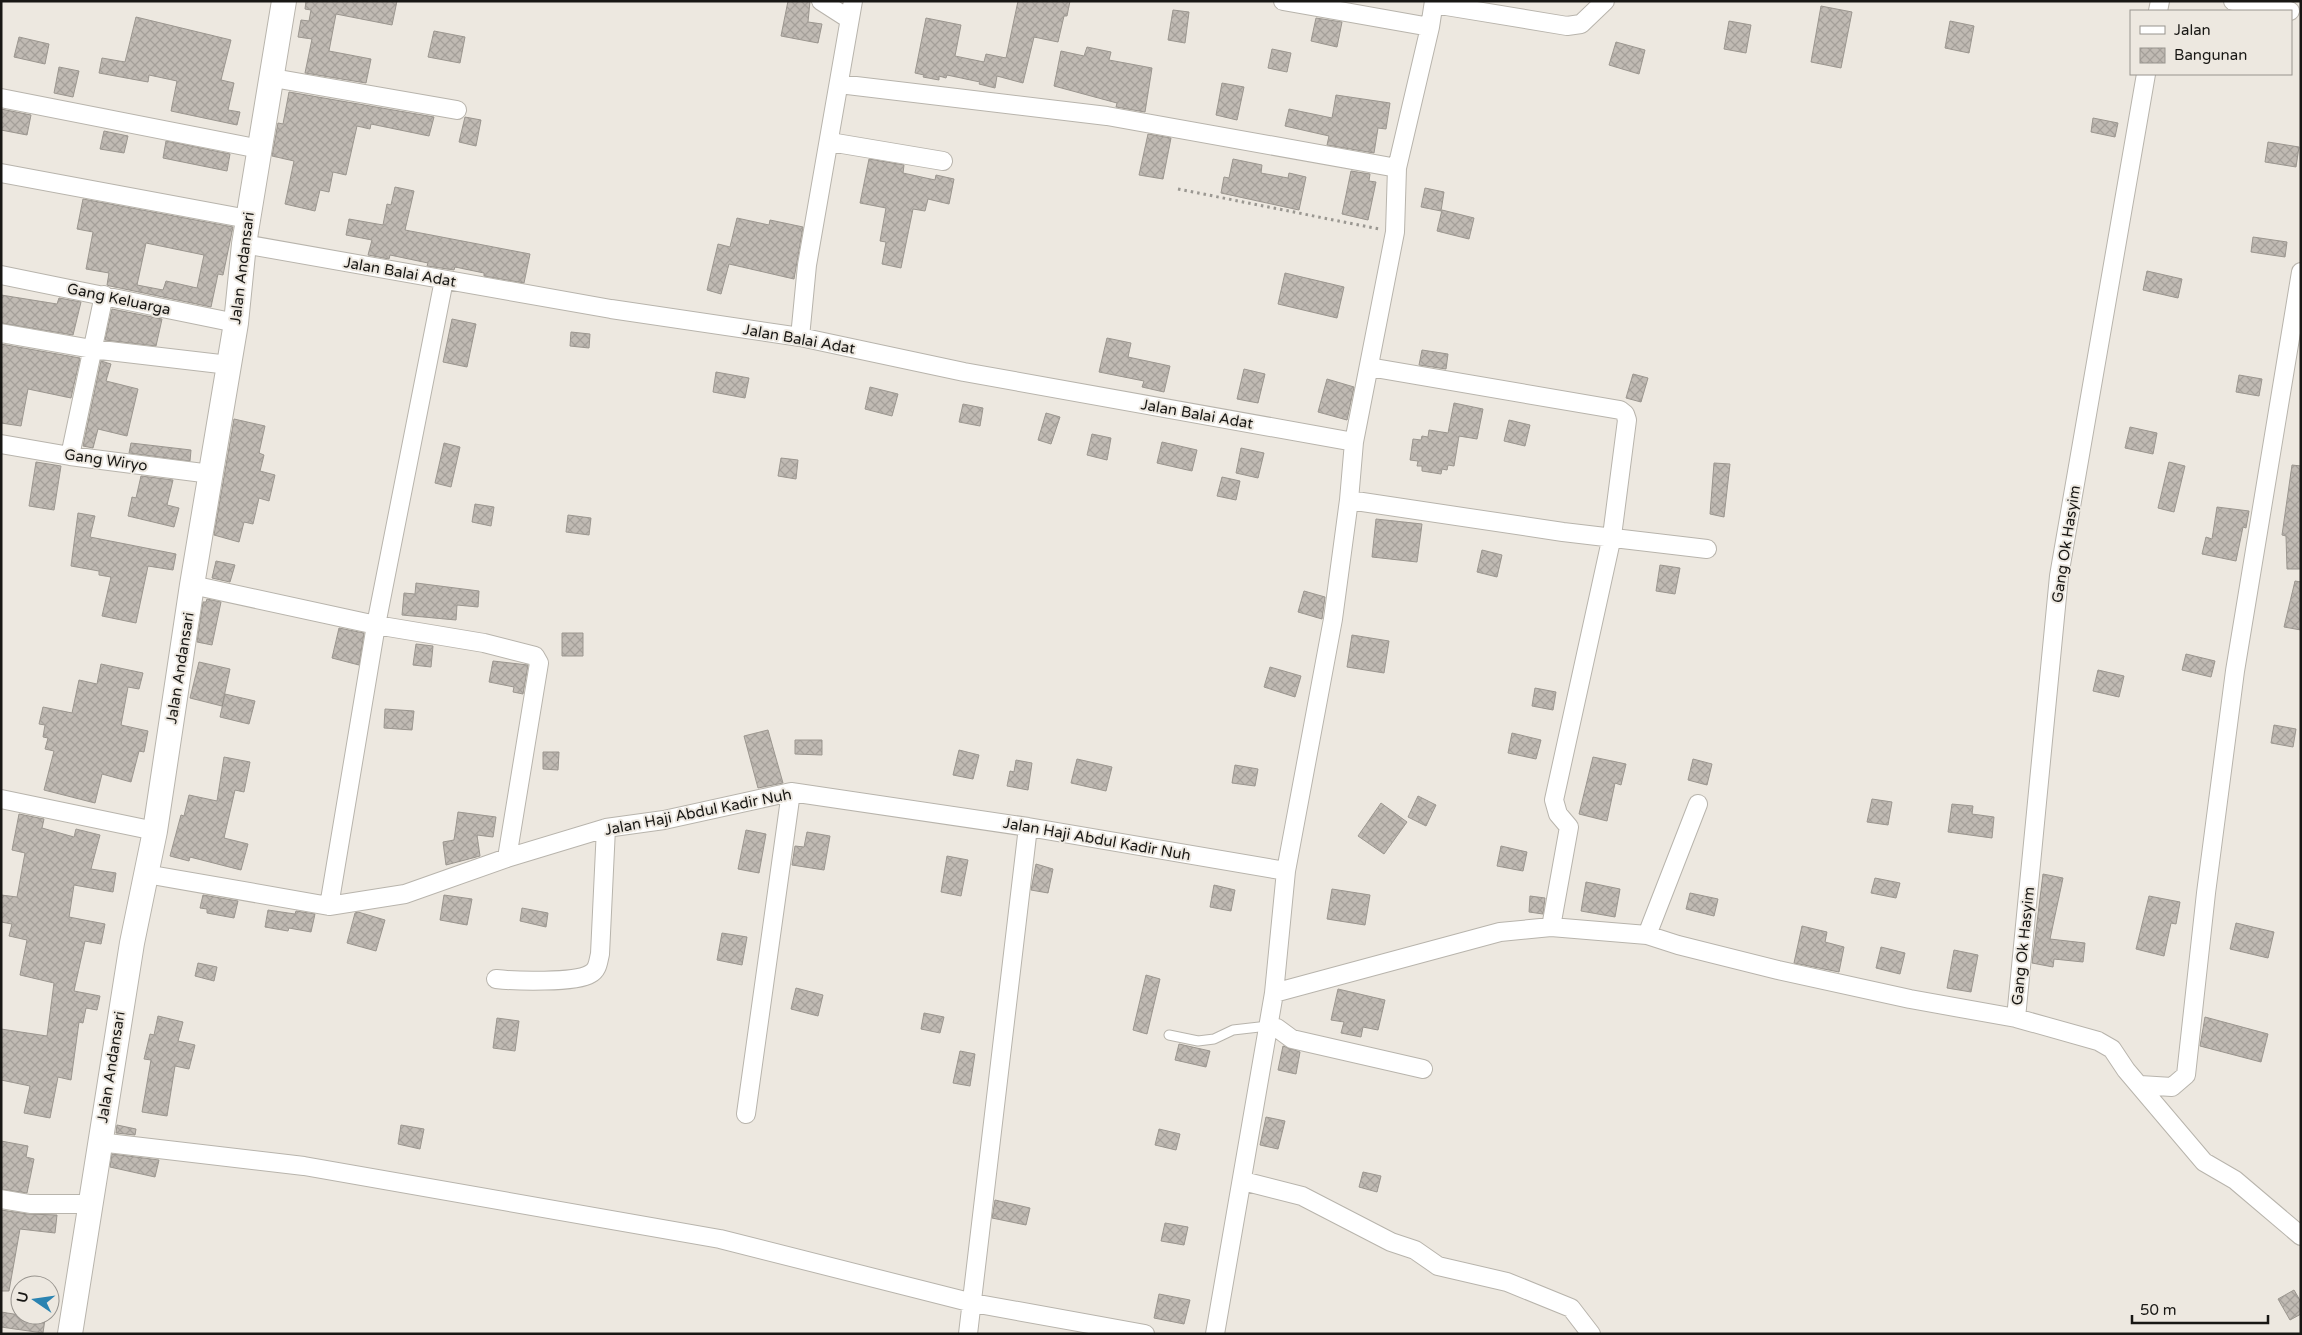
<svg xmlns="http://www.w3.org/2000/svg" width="2302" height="1335" font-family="'Varela Round',sans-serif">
<defs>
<pattern id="building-cross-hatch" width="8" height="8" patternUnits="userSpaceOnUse" patternTransform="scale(1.25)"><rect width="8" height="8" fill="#c0bab3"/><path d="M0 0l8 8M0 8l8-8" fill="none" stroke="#a49f99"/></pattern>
</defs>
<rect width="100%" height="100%" fill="#ede8e0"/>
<path fill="url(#building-cross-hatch)" stroke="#9b968f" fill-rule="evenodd" d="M306,1H397L392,25L336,14L329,51L371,59L366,83L305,73L312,39L298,37L301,20L309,21L311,10L305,9Z
M788,1H810L808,22L822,24L818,43L781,36Z
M1018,1H1070L1067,16H1064L1058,42L1034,37L1023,83L997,76L995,88L979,84L980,82L947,75L946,78L939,76V80L923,77L924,75L915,73L926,18L961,25L955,56L984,62L986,54L1006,58Z
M1821,6L1852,12L1841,68L1811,62Z
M1173,10L1189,12L1185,43L1168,40Z
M136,17L231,40L221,80L234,83L228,110L240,112L237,125L171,111L177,81L149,75L148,82L99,73L102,58L125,62Z
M1316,18L1342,22L1337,47L1311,41Z
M1729,21L1751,25L1746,53L1724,49Z
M1950,21L1974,26L1969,53L1945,48Z
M434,31L465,37L460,63L428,57Z
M19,37L49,44L45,64L14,57Z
M1616,42L1645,50L1639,74L1609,65Z
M1087,47L1111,52L1109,60L1152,68L1145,112L1116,107L1117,103L1054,86L1061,51L1084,56Z
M1272,49L1291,53L1287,72L1268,68Z
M59,67L79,71L73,97L54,93Z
M1222,83L1244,87L1237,120L1216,115Z
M289,92L434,117L429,136L371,124L370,129L357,126L346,175L333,172L329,192L320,190L315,211L285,204L294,161L272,156L278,123L283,124Z
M1336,95L1390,103L1386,129L1378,128L1374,153L1327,145L1329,136L1285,126L1289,109L1332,118Z
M1,109L31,115L27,135L1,130Z
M465,117L481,120L476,146L459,142Z
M2093,118L2118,123L2115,137L2091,132Z
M104,131L128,136L124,153L100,149Z
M1148,134L1171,138L1163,179L1139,175Z
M166,141L230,154L227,171L163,158Z
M2268,142L2299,147L2296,167L2265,162Z
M869,159L904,165L903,173L935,180L936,175L954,179L949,204L928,199L925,211L913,209L901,268L882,264L886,242L880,241L886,208L860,203Z
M1233,159L1262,165L1261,173L1288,178L1289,173L1306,177L1299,210L1221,193L1224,177L1229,178Z
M1351,171L1370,174L1369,181L1376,182L1368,220L1342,214Z
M395,187L414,191L405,230L530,254L524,283L484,276V273L455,267L454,270L427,266L428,263L390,255L389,259L368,255L372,240L346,235L349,219L383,225L387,204L391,205Z
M1425,188L1444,192L1441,211L1421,207Z
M83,199L233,227L223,275L218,274L211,307L110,286L107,285L109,273L86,269L93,232L77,229ZM146,243L204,255L197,288L166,281L163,290L137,285Z
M1442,210L1474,218L1469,239L1437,231Z
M737,218L769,225L770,220L803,227L794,279L729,264L721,294L707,290L718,244L730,247Z
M2253,237L2287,242L2285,257L2251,252Z
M2147,271L2182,279L2178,298L2143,290Z
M1285,273L1344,287L1337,318L1278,304Z
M1,295L57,304L59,298L81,302L73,335L1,323Z
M112,309L162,319L156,346L105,340Z
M452,319L476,324L467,367L443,362Z
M571,332L590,334L589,348L570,346Z
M1107,338L1131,343L1128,357L1170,366L1164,392L1142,387L1144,381L1099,372Z
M1,344L80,358L71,398L28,389L21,426L1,423Z
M1422,350L1448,354L1446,369L1419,365Z
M101,361L111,364L106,381L138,389L127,436L98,429L93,448L83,446Z
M1244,369L1265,374L1258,403L1237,399Z
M716,372L749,378L745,398L713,392Z
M1633,374L1648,378L1641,402L1626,398Z
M2239,375L2262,379L2259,396L2236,392Z
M1327,379L1354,387L1347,420L1318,412Z
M870,387L898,394L892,416L865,409Z
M1454,403L1483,409L1477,439L1459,436L1454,466L1448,465L1447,470L1442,469L1441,474L1422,471V466H1417L1418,461L1410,460L1413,439L1421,440L1422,436L1428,437L1429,430L1448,433Z
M963,404L983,408L980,426L959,422Z
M1046,413L1060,417L1051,444L1038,440Z
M234,419L265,426L259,453L264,455L260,471L275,475L269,501L259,498L253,524L244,522L239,542L214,535Z
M1509,420L1530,425L1525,446L1504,441Z
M2130,427L2157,433L2153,454L2125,448Z
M1092,434L1111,438L1107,460L1087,455Z
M1162,442L1197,450L1192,471L1157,463Z
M131,443L191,450L190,461L129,453Z
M444,443L460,447L451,487L435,483Z
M1241,448L1264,453L1258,478L1236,473Z
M781,458L798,460L796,479L778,476Z
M36,462L61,466L54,510L29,506Z
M2169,462L2185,466L2174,512L2158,508Z
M1714,463L1730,464L1724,517L1710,514Z
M2292,465L2301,466V569H2287L2286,536L2282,535Z
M141,476L173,480L167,505L179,508L174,527L128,516L132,497L136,498Z
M1222,477L1240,481L1236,500L1217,496Z
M475,504L494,507L491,526L472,522Z
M2217,507L2249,511L2246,528L2243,527L2236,561L2202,554L2206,537L2212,539Z
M78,513L95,516L90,537L176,554L173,570L148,566L136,623L102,616L111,577L99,575V571L71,566Z
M568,515L591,518L589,535L566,532Z
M1376,519L1422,524L1417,562L1372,557Z
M1482,550L1502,555L1497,577L1477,572Z
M216,561L235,565L230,582L212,578Z
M1660,565L1680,568L1675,594L1656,591Z
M2295,581L2301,582V630L2284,627Z
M416,583L479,591L478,607L457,605L456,620L402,615L404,593L415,594Z
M1304,591L1325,597L1322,619L1298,612Z
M207,599L221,602L212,645L197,642L203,602H206Z
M339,628L364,633L359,665L332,658Z
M562,633H583V656H562Z
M1352,635L1389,641L1384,673L1347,667Z
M416,644L433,646L431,667L413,665Z
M2186,654L2215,661L2211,677L2182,670Z
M493,661L528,665L523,694L513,692L514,687L489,682Z
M199,662L230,669L222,706L190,698Z
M101,664L143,673L139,689L128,687L121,725L148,731L144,752L139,751L131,782L102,774L95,803L44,790L54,751L45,749L48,738L43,737L45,725L39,724L43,707L72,713L79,680L97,684Z
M1270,667L1301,676L1295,697L1264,687Z
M2098,670L2124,676L2119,697L2093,691Z
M1535,688L1556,692L1553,710L1532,706Z
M225,694L255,701L249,724L220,717Z
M385,709L414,711L412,730L384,728Z
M2274,725L2296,729L2293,747L2271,743Z
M768,730L783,783L758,788L744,736Z
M1512,733L1541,740L1536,759L1508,753Z
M795,740H822V755L795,754Z
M959,750L979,755L973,779L953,775Z
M543,752H559L558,770L543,769Z
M224,757L250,762L244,792L235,790L224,838L248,844L241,870L190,857L189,861L170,856L181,815L184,816L189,795L217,801Z
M1593,757L1626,764L1621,785L1615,783L1607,821L1579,814Z
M1077,759L1112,767L1106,791L1071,783Z
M1693,759L1712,764L1707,785L1688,780Z
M1016,760L1032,763L1028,790L1007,786L1010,771L1014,772Z
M1235,765L1258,769L1255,786L1232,783Z
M1418,796L1436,805L1426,826L1408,817Z
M1872,799L1892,802L1888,825L1867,822Z
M1381,803L1407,822L1384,854L1358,836Z
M1952,804L1973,806L1972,814L1994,817L1992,838L1948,832Z
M458,812L496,817L493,837L477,835L480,856L446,865L443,842L454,840Z
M19,814L44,819L42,828L74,837L76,829L100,835L91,869L116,873L113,892L74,885L69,917L105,924L101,944L85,941L74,991L100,996L97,1010L86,1008L83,1023L79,1022L71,1080L58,1077L50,1118L24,1113L30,1086L1,1080V1029L47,1036L54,983L20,975L27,940L9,936L12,924L1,922V895L17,897L25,853L12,850Z
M746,830L766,834L759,873L738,869Z
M807,832L830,836L824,870L792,865L795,846L804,847Z
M1501,846L1527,852L1523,871L1497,866Z
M947,856L968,860L961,896L941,892Z
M1036,864L1053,869L1048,893L1031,890Z
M2043,874L2063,878L2050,939L2085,943L2083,962L2054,959L2053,967L2032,963Z
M1875,878L1900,883L1896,898L1871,893Z
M1586,882L1620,889L1615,917L1581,911Z
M1214,885L1235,890L1231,911L1210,907Z
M1332,889L1370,895L1365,925L1327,919Z
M1690,893L1718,899L1714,916L1686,909Z
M203,895L238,901L234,918L207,913V909L200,908Z
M444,895L472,899L467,925L440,920Z
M1530,896L1545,898L1543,914L1529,912Z
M2149,896L2180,902L2176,924L2171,923L2164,956L2136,949Z
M522,908L548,913L546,927L520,921Z
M268,910L295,914L296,911L315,914L311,932L289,928L288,931L265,927Z
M358,912L385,920L376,951L347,943L355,913Z
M2236,923L2274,932L2268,958L2230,949Z
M1802,926L1827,932L1825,942L1844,947L1839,972L1794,963Z
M722,933L747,937L742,965L717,960Z
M1881,947L1905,953L1900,974L1876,968Z
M1954,950L1978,955L1971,992L1947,988Z
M198,963L217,967L214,981L195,976Z
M1146,975L1160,979L1147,1034L1133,1030Z
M796,988L823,995L818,1016L791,1009Z
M1338,989L1385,1000L1378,1030L1363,1027L1361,1037L1341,1033L1344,1022L1331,1020Z
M924,1013L944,1017L940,1033L921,1029Z
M158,1016L183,1022L178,1041L195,1045L189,1069L175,1066L167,1116L142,1112L151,1060L144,1059L150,1034L154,1035Z
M2205,1017L2268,1034L2261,1062L2200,1046Z
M497,1018L519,1021L515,1051L493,1048Z
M1179,1044L1210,1051L1206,1067L1175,1060Z
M1283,1046L1300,1052L1296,1074L1278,1070Z
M960,1051L975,1054L970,1086L953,1083Z
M1266,1117L1285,1121L1278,1149L1260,1145Z
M117,1125L136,1129L135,1135L116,1133Z
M401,1125L424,1129L420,1149L398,1144Z
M1159,1129L1180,1134L1176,1150L1155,1145Z
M1,1141L28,1146L26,1157L34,1159L27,1193L1,1189Z
M112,1154L159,1160L155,1177L110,1167Z
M1363,1172L1381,1176L1377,1192L1359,1187Z
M995,1200L1030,1208L1026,1225L992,1218Z
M1,1210L28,1214L57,1215L55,1233L20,1229L9,1291H1Z
M1165,1223L1188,1227L1184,1245L1161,1241Z
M2294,1290L2301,1302V1314L2290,1320L2278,1299Z
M1159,1294L1190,1300L1184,1324L1154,1318Z
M1,1312L45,1319L43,1333L1,1327Z"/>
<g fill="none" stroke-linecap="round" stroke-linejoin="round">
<g stroke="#b8b4ac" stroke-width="11">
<path id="lane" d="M1169,1035L1198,1041L1214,1039L1233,1030L1268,1026"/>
</g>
<g stroke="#b8b4ac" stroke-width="20">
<path id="street" d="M821,1L849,19
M1283,1L1430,27
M2233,1L2290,11
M1434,4L1567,26L1581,24L1605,1
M2158,11L2160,1
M273,78L457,110
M839,84L1107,116L1397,168
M1,98L260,149
M830,142L943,161
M1,173L248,219
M244,244L611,309L800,337L964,372L1354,442
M1,275L236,323
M1,333L92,349L229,365
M800,337L807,265L853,1
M1369,367L1620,410L1625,414L1627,420L1612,536L1554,800L1558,814L1569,827L1551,927
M1,444L70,456L211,474
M70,456L104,295
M1349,500L1563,532L1707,549
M192,585L376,625L484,643L535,656L539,663L507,858
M1,799L155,831
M146,874L329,906L405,894L507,858L606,828L664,820L791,792L1028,827L1286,871
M329,906L376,625L444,280
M1647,935L1698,804
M496,979C514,981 576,983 590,974C598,970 598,962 600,954L606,828
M1274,993L1500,932L1551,927L1647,935L1678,945L1778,970L1910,999L2016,1018L2098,1041L2112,1049L2126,1070L2204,1162L2235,1180L2301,1236
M2016,1018L2059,576L2146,74
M1268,1026L1277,1028L1292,1039L1423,1069
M2140,1085L2172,1087L2186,1075L2206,893L2235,671L2301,272
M746,1114L791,792
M99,1142L304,1166L720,1239L973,1303L1145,1334
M1243,1181L1302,1196L1391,1242L1415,1250L1438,1266L1507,1282L1571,1308L1591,1334
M1,1199L30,1204H90
M968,1334L1028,827
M1215,1334L1274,993L1286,871L1333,619L1349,500L1354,442L1395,232L1397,168L1430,27L1434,1"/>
</g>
<g stroke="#b8b4ac" stroke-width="26">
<path id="secondary" d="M70,1334L132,943L155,831L192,585L236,323L244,244L284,1"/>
</g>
<path stroke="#9a9791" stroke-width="3" stroke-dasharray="2.5 4" stroke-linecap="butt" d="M1178,189L1379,229"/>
<use href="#lane" stroke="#fff" stroke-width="9"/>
<use href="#street" stroke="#fff" stroke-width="18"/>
<use href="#secondary" stroke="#fff" stroke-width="24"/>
</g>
<g text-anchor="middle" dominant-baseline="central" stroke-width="4" stroke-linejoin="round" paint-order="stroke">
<g font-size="15" fill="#181714" stroke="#ede8e0">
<text transform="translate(242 268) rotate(-83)">Jalan Andansari</text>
<text transform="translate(400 272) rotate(10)">Jalan Balai Adat</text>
<text transform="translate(119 299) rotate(12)">Gang Keluarga</text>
<text transform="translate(799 339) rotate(10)">Jalan Balai Adat</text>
<text transform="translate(1197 414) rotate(10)">Jalan Balai Adat</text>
<text transform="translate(106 460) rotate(8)">Gang Wiryo</text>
<text transform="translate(2066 544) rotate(-81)">Gang Ok Hasyim</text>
<text transform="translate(180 668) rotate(-81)">Jalan Andansari</text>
<text transform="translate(698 812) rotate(-11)">Jalan Haji Abdul Kadir Nuh</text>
<text transform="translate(1097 839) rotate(10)">Jalan Haji Abdul Kadir Nuh</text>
<text transform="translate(2023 946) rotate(-84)">Gang Ok Hasyim</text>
<text transform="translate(111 1067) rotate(-81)">Jalan Andansari</text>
</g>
</g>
<rect width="2302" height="1335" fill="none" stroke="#181714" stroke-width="5"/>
<rect x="2130" y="10" width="162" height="65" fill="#ede8e0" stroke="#98948e"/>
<rect x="2140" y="26" width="25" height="8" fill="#ffffff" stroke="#98948e"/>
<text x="2174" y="35" font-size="15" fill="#181714">Jalan</text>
<rect x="2140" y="48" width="25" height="15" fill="url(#building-cross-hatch)" stroke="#98948e"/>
<text x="2174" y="60" font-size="15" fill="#181714">Bangunan</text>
<g transform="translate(35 1300) rotate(283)"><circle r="24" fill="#ede8e0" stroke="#98948e"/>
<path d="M0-4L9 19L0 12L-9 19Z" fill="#2a83b1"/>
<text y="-8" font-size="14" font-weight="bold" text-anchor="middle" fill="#181714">U</text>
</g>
<path d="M2132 1315v8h136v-8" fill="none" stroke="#181714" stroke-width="2.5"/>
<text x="2140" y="1315" font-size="15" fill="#181714" stroke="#ede8e0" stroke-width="4" paint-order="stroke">50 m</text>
</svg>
